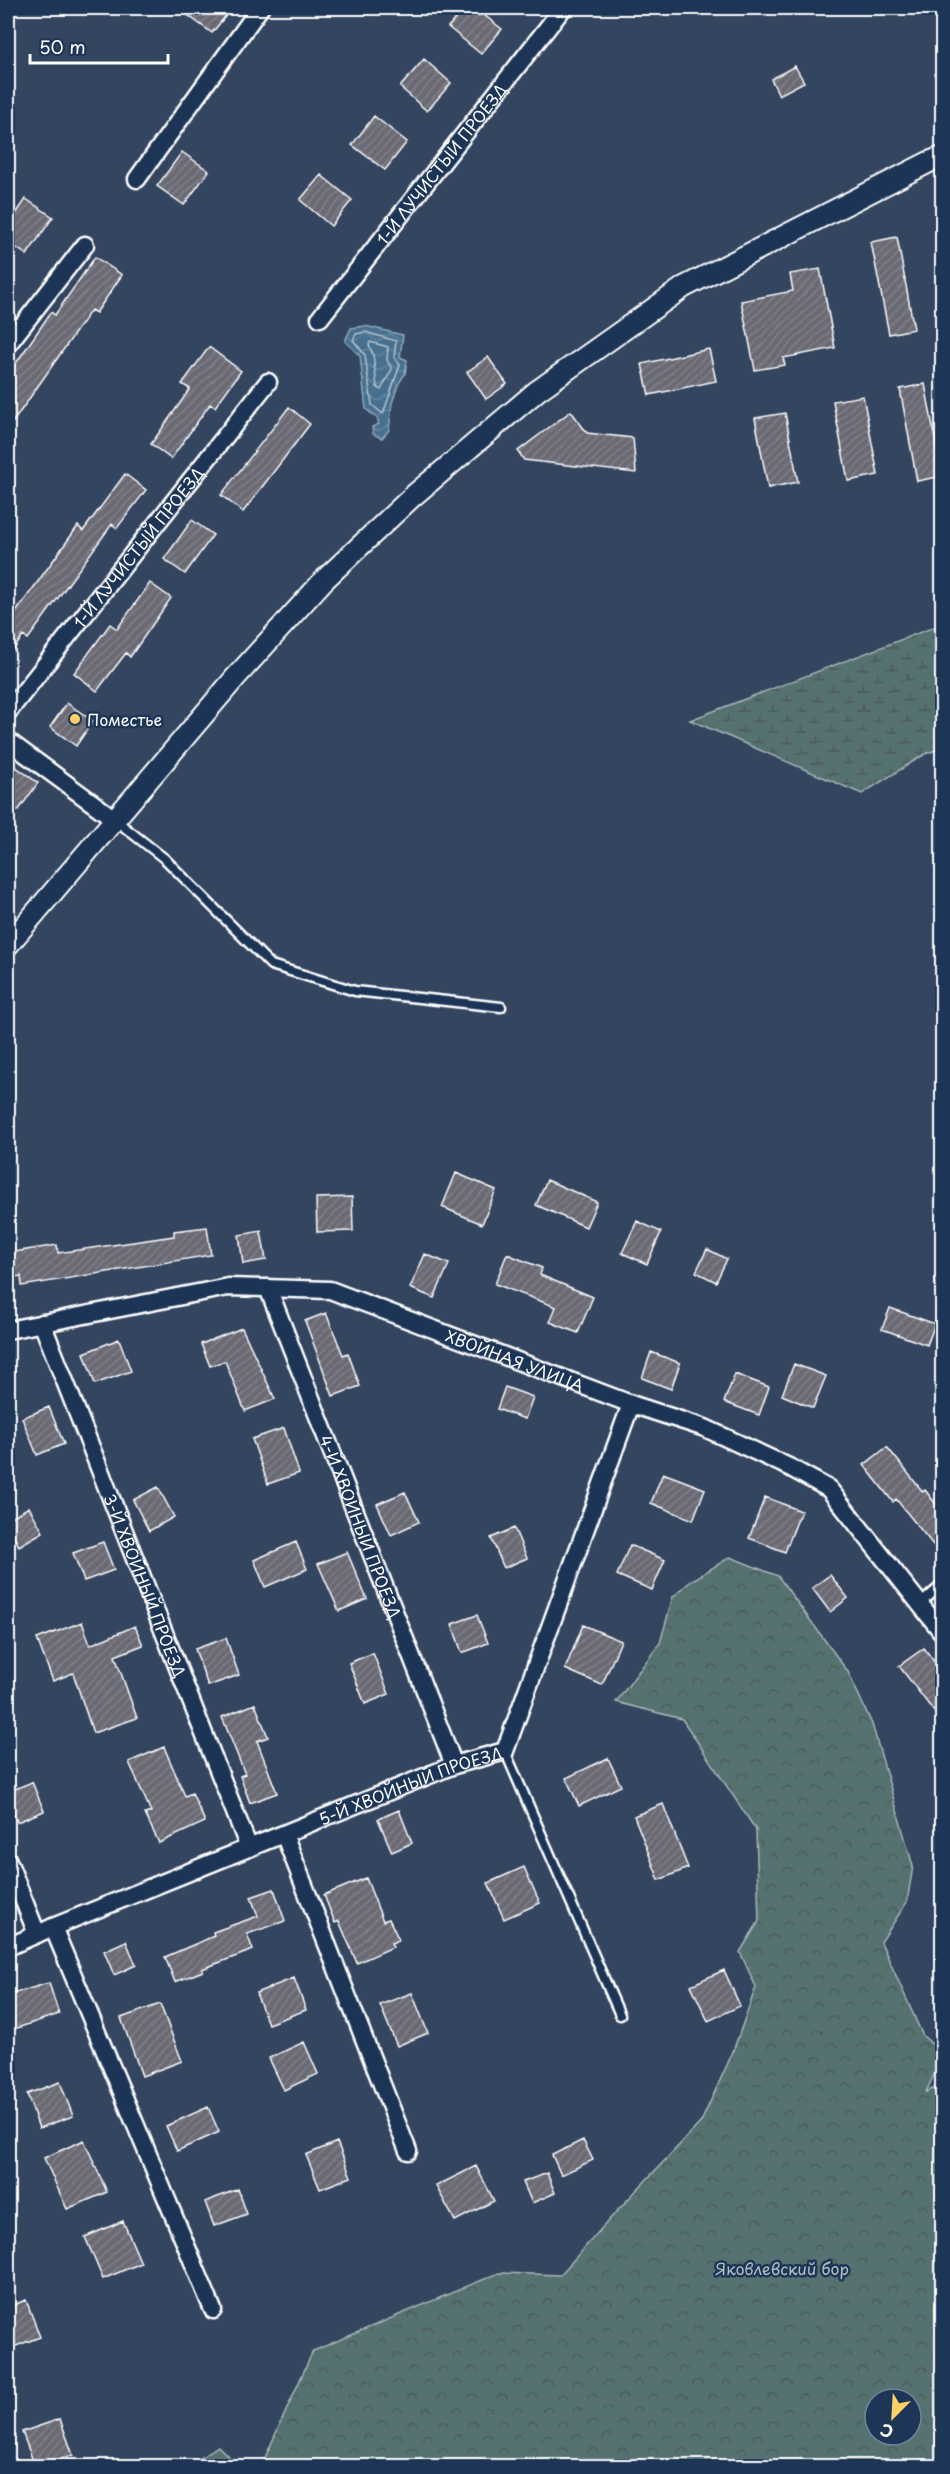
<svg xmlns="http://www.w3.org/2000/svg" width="950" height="2474" font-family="'Playpen Sans',sans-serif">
<defs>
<pattern id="forest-crowns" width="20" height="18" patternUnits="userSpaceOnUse" patternTransform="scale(1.5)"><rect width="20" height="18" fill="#547270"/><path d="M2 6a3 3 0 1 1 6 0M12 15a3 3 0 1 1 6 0" fill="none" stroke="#4f5959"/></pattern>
<pattern id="wetland-marsh" width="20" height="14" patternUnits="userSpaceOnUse" patternTransform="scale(1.5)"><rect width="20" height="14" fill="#547270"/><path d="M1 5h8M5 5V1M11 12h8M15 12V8" fill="none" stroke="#4f5959"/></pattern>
<pattern id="water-waves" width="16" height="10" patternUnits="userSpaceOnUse" patternTransform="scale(1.5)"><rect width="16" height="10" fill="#466f8e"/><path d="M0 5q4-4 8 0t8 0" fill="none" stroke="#62859f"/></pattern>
<pattern id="building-hatch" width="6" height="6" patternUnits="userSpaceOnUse" patternTransform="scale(1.5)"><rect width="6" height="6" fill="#6b6a74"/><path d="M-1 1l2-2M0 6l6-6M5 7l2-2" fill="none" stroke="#818089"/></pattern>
</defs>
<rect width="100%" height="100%" fill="#344560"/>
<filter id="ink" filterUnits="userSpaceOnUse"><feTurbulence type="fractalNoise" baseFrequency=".0167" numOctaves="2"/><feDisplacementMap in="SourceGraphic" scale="12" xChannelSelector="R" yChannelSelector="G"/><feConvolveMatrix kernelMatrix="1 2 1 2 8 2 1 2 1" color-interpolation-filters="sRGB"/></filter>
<g filter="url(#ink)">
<path fill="url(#forest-crowns)" stroke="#aab8b8" stroke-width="1.5" fill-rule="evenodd" d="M730,1557L778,1576L848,1672L872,1724L913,1866L907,1902L881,1942L923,2036L939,2050L940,2062L926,2092L942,2085V2466H246L263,2462L313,2351L499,2273L560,2275L617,2211L701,2122L732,2054L756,1987L740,1952L759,1921L756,1830L682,1719L616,1702L660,1643L673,1597L691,1581ZM875,2399H911V2435H875Z
M218,2446L238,2466H189Z"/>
<path fill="url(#wetland-marsh)" stroke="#aab8b8" stroke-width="1.5" d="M942,624V748L925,754L862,794L690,720Z"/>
<path fill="url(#water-waves)" stroke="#90a9bb" stroke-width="1.5" d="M365,326L403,335L400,357L407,360L405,374L399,383L392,403L389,430L382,438L373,434L372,427L379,424L377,418L366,409L360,356L345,341L351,328Z"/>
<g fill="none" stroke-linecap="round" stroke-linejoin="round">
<path stroke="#b5c5d2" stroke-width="1.5" d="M365,332L396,341L394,357L400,365L383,414L372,405L365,355L353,340L356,334Z
M370,342L388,347L387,360L392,369L381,390L377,387L373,354L369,345Z"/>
</g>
<path fill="url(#building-hatch)" stroke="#fff" stroke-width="1.5" d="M178,8H232L212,33Z
M465,8H475L502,29L481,54L448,27Z
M424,59L451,83L427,111L400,87Z
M795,66L804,82L779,95L771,79Z
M374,116L407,142L385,170L352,145Z
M182,152L209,171L184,205L157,186Z
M321,175L352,200L331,226L300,200Z
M26,199L53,217L27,255L8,242V226Z
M897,237L914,329L889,334L871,242Z
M95,257L122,275L96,313L91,310L8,429V375L51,312L55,315Z
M820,269L835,348L783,358L785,365L755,370L741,301L793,291L790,274Z
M209,347L241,371L215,407L210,404L171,459L151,444L190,389L182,384Z
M709,349L716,381L649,395L642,364Z
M488,357L507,384L486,399L467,372Z
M925,384L942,476L917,481L900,389Z
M863,396L878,475L848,481L833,401Z
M289,407L310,424L243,512L221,495Z
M571,411L587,433L633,438L636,473L524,460L518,451Z
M785,413L798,482L768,488L755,418Z
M125,474L146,490L117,528L112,524L28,639L23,636L8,657V623L78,526L83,531Z
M192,520L213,535L185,574L164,559Z
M150,583L171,598L130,657L126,653L97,691L74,673L110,624L117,629Z
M67,703L93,721L76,746L50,727Z
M8,761L38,783L18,811L8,804Z
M456,1173L496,1190L482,1224L442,1207Z
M547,1180L597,1202L586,1227L536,1205Z
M352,1197L353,1231L317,1232L316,1198Z
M637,1221L661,1232L647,1264L622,1253Z
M207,1227L211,1255L22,1286L21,1276L8,1278V1253L57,1245L58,1253L174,1236V1231Z
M261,1231L266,1260L243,1264L239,1235Z
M707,1249L727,1259L716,1282L696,1272Z
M425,1254L449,1264L434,1298L410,1288Z
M507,1254L542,1268L540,1275L593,1297L578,1333L550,1322L556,1307L495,1284Z
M890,1308L935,1324L927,1345L882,1329Z
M326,1313L343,1355L348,1353L360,1386L333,1396L305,1321Z
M242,1328L275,1399L245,1411L225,1361L210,1366L201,1344Z
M119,1339L131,1371L95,1384L84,1353Z
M651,1352L680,1363L671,1389L642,1378Z
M794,1364L826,1376L813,1408L782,1395Z
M735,1374L769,1387L759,1415L724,1402Z
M505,1387L533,1397L525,1419L497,1409Z
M49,1407L64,1444L37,1455L22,1418Z
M284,1428L299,1473L268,1484L252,1439Z
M887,1447L923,1492L925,1490L942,1512V1556L896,1499L893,1502L864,1465Z
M663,1473L705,1489L693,1520L651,1503Z
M158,1487L174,1517L149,1531L133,1500Z
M405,1492L419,1522L391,1535L377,1504Z
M765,1497L801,1511L785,1552L749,1538Z
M29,1507L43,1532L19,1546L8,1525V1519Z
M514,1528L527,1558L504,1568L491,1538Z
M103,1542L114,1570L84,1581L73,1553Z
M296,1542L307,1569L265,1587L254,1560Z
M630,1545L665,1560L652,1590L617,1575Z
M347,1552L367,1599L339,1611L318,1564Z
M830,1575L848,1598L830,1612L812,1588Z
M477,1615L488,1643L462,1653L452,1624Z
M82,1622L90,1645L135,1626L143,1645L115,1656L137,1718L93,1733L73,1673L53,1681L37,1639Z
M583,1625L621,1641L602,1685L565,1669Z
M226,1638L239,1675L208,1686L195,1649Z
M924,1648L942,1672V1722L899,1666Z
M373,1653L389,1694L365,1704L349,1663Z
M255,1704L268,1737L257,1741L277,1793L250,1803L240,1776L245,1774L222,1717Z
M164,1747L185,1796L192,1793L205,1822L159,1843L145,1814L151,1812L129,1762Z
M608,1758L621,1786L579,1806L566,1778Z
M32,1782L44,1811L17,1822L8,1799V1792Z
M663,1804L688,1868L659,1880L634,1816Z
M399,1810L412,1843L392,1852L378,1819Z
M524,1867L540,1903L504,1919L488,1883Z
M366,1878L383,1921L389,1919L399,1940L391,1943L393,1947L357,1963L339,1921L335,1923L324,1895Z
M274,1889L285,1921L247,1934L253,1950L202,1969L203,1971L175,1982L165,1957L214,1936L213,1932L258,1916L251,1897Z
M126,1941L136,1965L114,1975L104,1951Z
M724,1970L740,2006L708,2021L691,1985Z
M294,1978L306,2010L268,2024L256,1993Z
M49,1983L59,2014L8,2031V1995Z
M412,1993L428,2033L397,2046L380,2005Z
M160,2004L182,2061L142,2076L121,2018Z
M304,2042L318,2074L284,2090L269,2058Z
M60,2082L73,2116L39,2128L27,2094Z
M208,2107L219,2132L177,2151L166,2126Z
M84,2140L107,2192L67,2209L44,2158Z
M583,2140L593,2160L561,2175L552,2155Z
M337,2142L351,2177L320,2189L306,2155Z
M476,2166L494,2201L455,2221L436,2186Z
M547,2173L555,2193L532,2203L523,2182Z
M238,2189L247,2214L214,2226L205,2202Z
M123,2221L141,2263L103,2279L85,2237Z
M26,2300L40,2337L8,2349V2307Z
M60,2419L73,2455L35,2466L22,2432Z"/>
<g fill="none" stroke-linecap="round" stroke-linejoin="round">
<g stroke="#fff" stroke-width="13">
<path id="service" d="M114,819L165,859L271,965L355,991L501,1007
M920,1604L942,1585
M505,1751L620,2015"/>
</g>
<g stroke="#fff" stroke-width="21">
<g id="minor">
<path d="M137,179L260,8"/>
<path id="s1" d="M320,318L563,8"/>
<path d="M8,344L85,245"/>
<path id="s2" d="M8,712L268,382"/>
<path d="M8,741L113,818"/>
<path id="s3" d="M268,1288L454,1765"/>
<path id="s4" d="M42,1323L249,1848"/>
<path id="s5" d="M8,1330L228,1287L330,1290L631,1404L705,1428L791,1468L829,1489L942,1632"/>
<path d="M284,1834L408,2151"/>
<path d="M8,1861L37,1934"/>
<path d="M53,1927L213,2310"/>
<path id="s6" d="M8,1947L53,1927L454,1765L505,1751L631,1404"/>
</g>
</g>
<g stroke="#fff" stroke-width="24">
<path id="tertiary" d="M8,945L235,678L324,580L413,496L537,391L684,287L929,162L942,157"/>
</g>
<use href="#service" stroke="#1d3557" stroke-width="8"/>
<use href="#minor" stroke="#1d3557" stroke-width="16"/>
<use href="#tertiary" stroke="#1d3557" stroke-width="20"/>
</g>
</g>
<circle fill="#ffd166" stroke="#1d3557" stroke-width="2" cx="75" cy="719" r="6"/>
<g text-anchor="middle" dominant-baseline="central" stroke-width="5" stroke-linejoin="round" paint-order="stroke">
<g font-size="16" fill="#fff" stroke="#1d3557">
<text stroke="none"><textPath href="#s1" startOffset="196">1-Й ЛУЧИСТЫЙ ПРОЕЗД</textPath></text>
<text stroke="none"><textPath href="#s2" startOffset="210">1-Й ЛУЧИСТЫЙ ПРОЕЗД</textPath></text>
<text stroke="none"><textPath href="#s5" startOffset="524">ХВОЙНАЯ УЛИЦА</textPath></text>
<text stroke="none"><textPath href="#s3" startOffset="256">4-Й ХВОЙНЫЙ ПРОЕЗД</textPath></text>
<text stroke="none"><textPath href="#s4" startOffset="282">3-Й ХВОЙНЫЙ ПРОЕЗД</textPath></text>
<text stroke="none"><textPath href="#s6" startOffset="434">5-Й ХВОЙНЫЙ ПРОЕЗД</textPath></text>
</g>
<g font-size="16" fill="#fff" stroke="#1d3557" text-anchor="start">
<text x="87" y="719">Поместье</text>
</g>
<g font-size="16" fill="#b2c0bf" stroke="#1d3557">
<text x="782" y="2268">Яковлевский бор</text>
</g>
</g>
<rect width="950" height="2474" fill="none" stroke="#1d3557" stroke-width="30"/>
<rect x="15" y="15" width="920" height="2444" fill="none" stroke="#fff" stroke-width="2" filter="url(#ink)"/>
<g transform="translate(893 2417) rotate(204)"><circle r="28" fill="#1d3557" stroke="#77869a" stroke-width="1.5"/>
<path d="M0-4.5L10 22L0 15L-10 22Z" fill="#ffd166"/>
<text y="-9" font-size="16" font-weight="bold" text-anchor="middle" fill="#ffffff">С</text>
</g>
<path d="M30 54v9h138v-9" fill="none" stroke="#ffffff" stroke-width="3"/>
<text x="39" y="54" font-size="18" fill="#ffffff" stroke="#1d3557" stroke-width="4.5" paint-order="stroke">50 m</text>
</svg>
